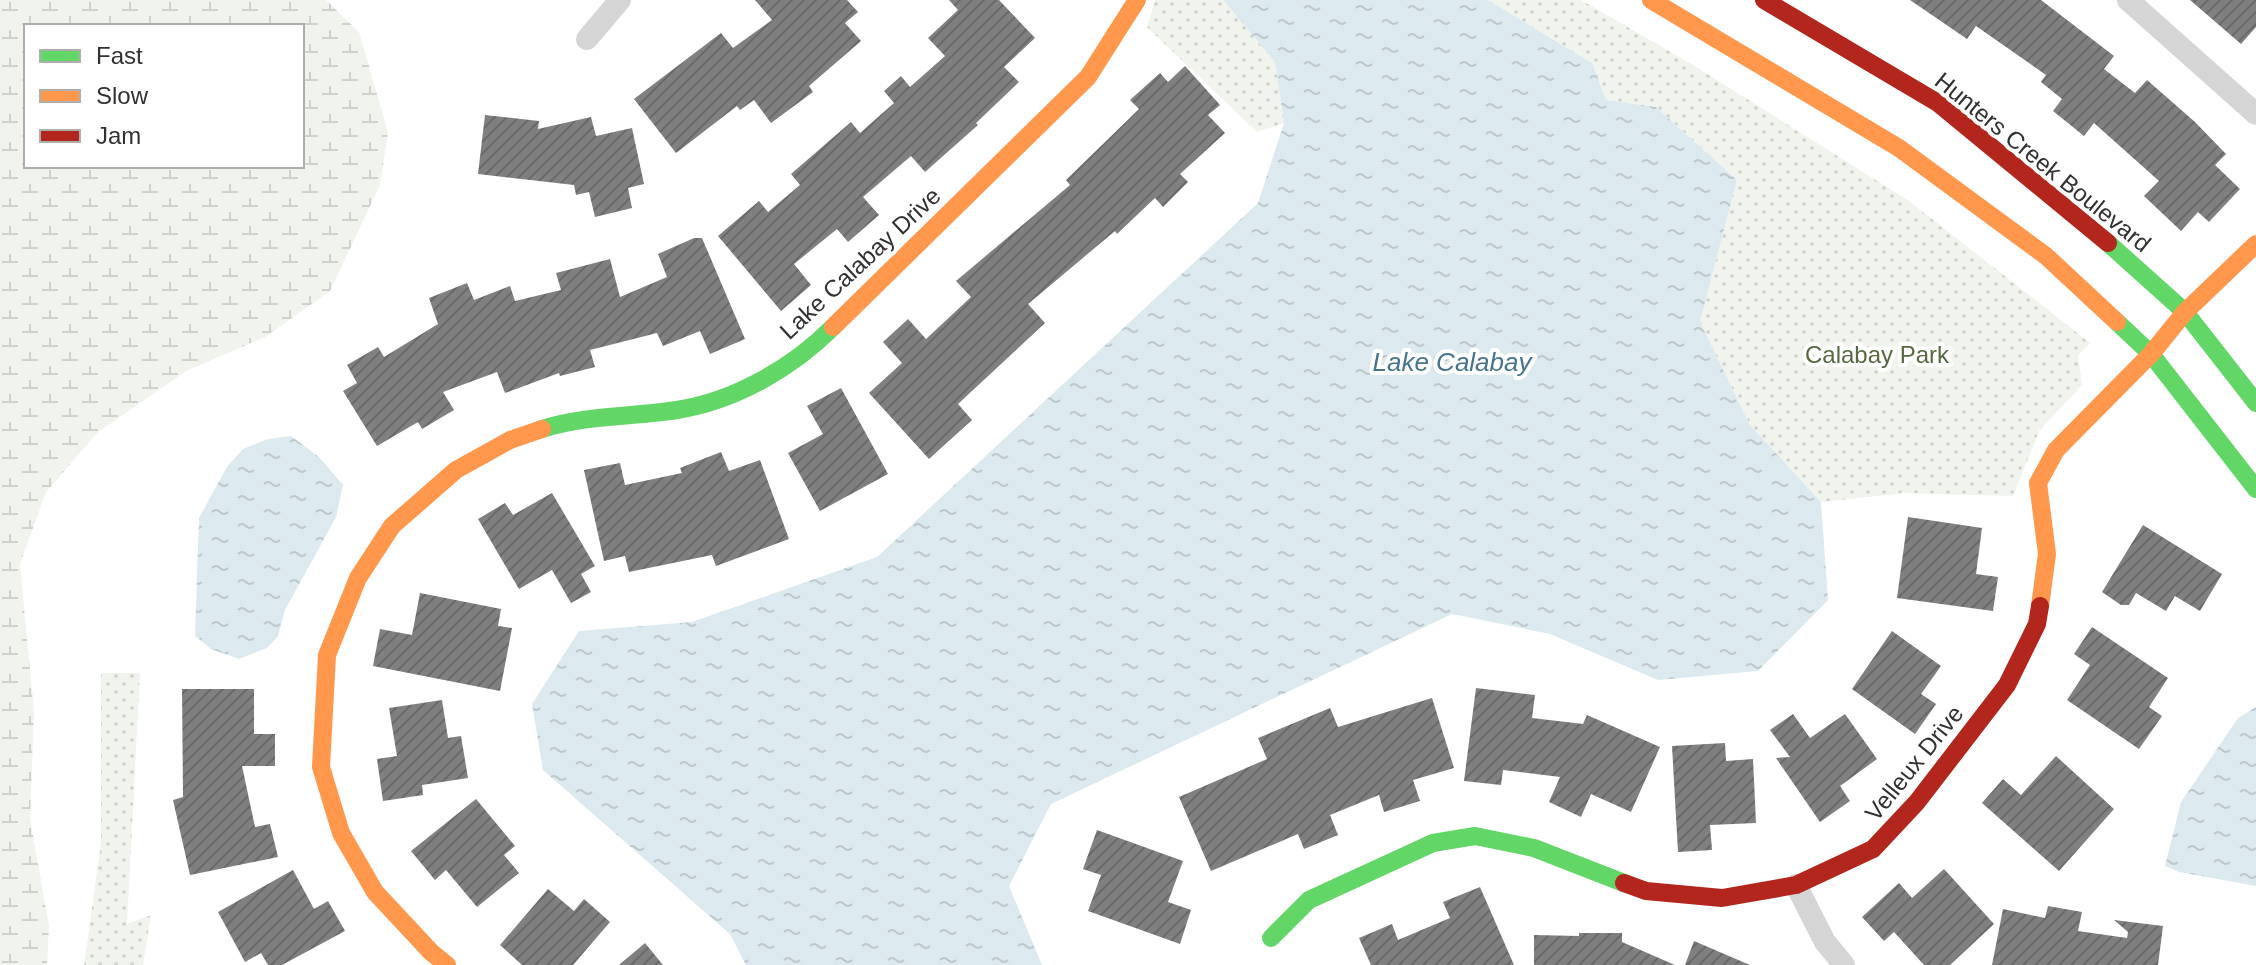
<svg xmlns="http://www.w3.org/2000/svg" width="2256" height="965" font-family="Helvetica,sans-serif">
<defs>
<pattern id="grass-dots" width="8" height="8" patternUnits="userSpaceOnUse" patternTransform="scale(2)"><rect width="8" height="8" fill="#f1f3ed"/><path d="M2 2h.1M6 6h.1" fill="none" stroke="#cfd1cc" stroke-width="1.8" stroke-linecap="round"/></pattern>
<pattern id="wetland-marsh" width="20" height="14" patternUnits="userSpaceOnUse" patternTransform="scale(2)"><rect width="20" height="14" fill="#f1f3ed"/><path d="M1 5h8M5 5V1M11 12h8M15 12V8" fill="none" stroke="#cfd1cc"/></pattern>
<pattern id="water-ripples" width="26" height="14" patternUnits="userSpaceOnUse" patternTransform="scale(2)"><rect width="26" height="14" fill="#dce9ef"/><path d="M2 4q2-2 4 0t4 0M15 11q2-2 4 0t4 0" fill="none" stroke="#bdc8cd"/></pattern>
<pattern id="building-hatch" width="6" height="6" patternUnits="userSpaceOnUse" patternTransform="scale(2)"><rect width="6" height="6" fill="#808080"/><path d="M-1 1l2-2M0 6l6-6M5 7l2-2" fill="none" stroke="#696969"/></pattern>
</defs>
<rect width="100%" height="100%" fill="#fff"/>
<path fill="url(#grass-dots)" d="M1155,0H1223L1275,62L1284,123L1257,132L1147,27Z
M1488,0H1581L1693,65L1909,201L2090,343L2078,355L2082,385L2039,431L2013,496L1904,493L1821,502L1750,425L1700,322L1737,180L1656,107L1606,100L1592,63Z
M101,673H140L127,924L151,915L143,965H84L101,843Z"/>
<path fill="url(#wetland-marsh)" fill-rule="evenodd" d="M0,0H326L359,32L388,132L380,185L330,291L265,337L186,371L97,433L46,492L20,564L34,713L30,819L49,926L47,965H0ZM26,26H302V166H26Z"/>
<path fill="url(#water-ripples)" d="M1223,0H1488L1592,63L1606,100L1656,107L1737,180L1700,322L1750,425L1821,502L1828,600L1758,671L1658,680L1550,634L1452,614L1051,804L1009,886L1042,965H746L730,934L543,770L532,704L579,631L692,622L877,557L1258,203L1284,123L1275,62Z
M291,436L319,457L343,485L336,517L285,610L278,636L267,648L239,659L211,649L195,636L199,518L227,467L243,449L268,439Z
M2256,707V886L2179,872L2165,866L2181,802L2238,718Z"/>
<path fill="url(#building-hatch)" d="M755,0H847L858,12L845,23L861,41L809,86L813,92L771,123L754,100L740,110L737,106L676,153L634,99L721,33L733,48L772,20Z
M949,0H999L1035,38L1004,67L1019,82L976,123L978,125L925,172L911,156L863,197L879,215L848,242L837,229L794,264L811,285L781,311L718,236L759,201L768,212L800,185L791,174L851,122L860,133L894,103L884,91L901,76L910,87L945,56L928,38L958,10Z
M1910,0H2041L2114,56L2104,69L2135,93L2147,80L2195,122L2226,154L2215,165L2240,189L2209,222L2198,212L2181,231L2144,196L2159,181L2094,123L2084,136L2053,111L2062,99L2041,82L2046,75L1976,26L1967,39Z
M2190,0H2256V27L2241,44Z
M1185,66L1220,105L1208,115L1225,133L1180,174L1188,182L1163,207L1155,198L1117,234L1115,231L1028,304L1045,323L958,404L972,420L929,459L869,393L902,363L883,342L908,319L926,339L971,297L956,281L1070,185L1066,180L1139,109L1130,100L1160,73L1168,82Z
M485,115L539,121L538,129L591,117L596,136L632,128L644,184L628,188L632,208L595,217L589,192L576,195L574,185L478,174Z
M694,238H702L745,339L710,354L700,331L663,346L657,333L590,350L595,367L560,376L559,373L505,393L497,372L443,392L454,410L422,429L418,422L377,446L343,391L357,383L347,365L378,347L384,357L438,324L429,298L467,283L474,300L510,286L515,301L561,290L556,273L610,259L620,297L667,277L658,254Z
M841,388L888,474L820,511L788,453L823,434L807,406Z
M721,452L729,471L760,460L789,539L716,566L712,555L629,572L625,556L604,561L584,470L620,463L625,485L682,473L680,468Z
M552,493L595,566L581,574L591,592L571,603L552,570L519,589L478,519L505,503L513,515Z
M1908,517L1982,528L1976,574L1998,577L1993,611L1897,598Z
M2143,525L2222,574L2200,611L2175,596L2166,611L2136,593L2129,605H2121L2102,592Z
M420,593L501,609L498,626L512,628L500,691L373,666L380,629L412,635Z
M2092,627L2168,678L2149,707L2162,716L2139,749L2067,700L2090,665L2074,654Z
M1892,631L1941,666L1921,694L1936,704L1915,734L1852,689Z
M1476,688L1535,695L1532,718L1583,724L1587,715L1660,747L1631,812L1591,794L1581,817L1549,802L1560,777L1503,770L1501,785L1464,781Z
M182,689H254V734H275V766H242L255,827L270,824L278,857L190,875L173,800L183,797Z
M1432,698L1454,768L1413,780L1420,801L1384,812L1379,795L1330,815L1338,835L1304,849L1298,834L1211,871L1179,797L1267,759L1258,738L1330,708L1338,727Z
M442,700L448,738L461,736L468,778L422,785L423,795L383,801L377,759L397,756L389,708Z
M1793,714L1810,738L1845,714L1877,759L1840,786L1850,801L1820,822L1776,758L1790,757L1770,730Z
M1725,743L1726,761L1753,759L1756,823L1710,825L1712,850L1678,852L1672,746Z
M2056,756L2114,809L2059,871L1982,803L2003,779L2021,795Z
M476,799L515,846L504,855L519,873L477,907L446,870L435,880L411,851Z
M1097,830L1183,861L1168,902L1191,910L1180,944L1088,911L1101,875L1083,869Z
M1944,869L1994,924L1950,965H1924L1894,932L1884,941L1862,917L1899,883L1912,898Z
M293,870L314,909L328,901L345,931L282,965H268L261,953L245,962L218,912Z
M1480,887L1514,965H1371L1359,938L1392,924L1398,940L1450,918L1443,902Z
M548,889L574,911L584,899L610,922L573,965H522L500,945Z
M2048,906L2082,912L2078,931L2127,938L2128,932L2114,920L2163,926L2158,965H1992L2003,909L2045,918Z
M1579,933H1622V942L1675,965H1534V935L1579,936Z
M1694,941L1750,965H1685Z
M645,943L663,965H619Z"/>
<g fill="none" stroke-linecap="round" stroke-linejoin="round">
<path stroke="#d5d5d5" stroke-width="22" d="M2128,0L2256,114
M587,39L620,0
M1796,885L1825,942L1844,965"/>
<path stroke="#63d668" stroke-width="18" d="M2108,243L2185,312L2256,403
M2117,322L2151,354L2256,489
M542,429C586,415 632,417 677,410C735,401 792,368 833,327
M1271,938L1309,900L1433,843L1475,836L1534,848L1624,883"/>
<path stroke="#ff974d" stroke-width="18" d="M1651,0L1899,148L2046,256L2117,322
M833,327L1088,77L1137,0
M2040,606L2047,554L2038,483L2056,450L2151,354L2185,312L2256,244
M447,965L431,952L375,892L341,833L321,767L327,655L358,578L392,526L456,470L510,440L542,429"/>
<path stroke="#b3261e" stroke-width="18" d="M1764,0L1938,103L2108,243
M1624,883L1646,891L1722,898L1796,885L1873,849L1917,802L2007,685L2037,624L2040,606"/>
</g>
<g text-anchor="middle" dominant-baseline="central" stroke-width="8" stroke-linejoin="round" paint-order="stroke">
<g font-size="24" fill="#313131" stroke="#fff">
<text transform="translate(2043 162) rotate(39)">Hunters Creek Boulevard</text>
<text transform="translate(860 263) rotate(-43)">Lake Calabay Drive</text>
<text transform="translate(1914 763) rotate(-51)">Velleux Drive</text>
</g>
<g font-size="24" fill="#566a42" stroke="#fff">
<text x="1877" y="354">Calabay Park</text>
</g>
<g font-size="26" font-style="italic" fill="#46748d" stroke="#fff">
<text x="1452" y="362">Lake Calabay</text>
</g>
</g>
<rect x="24" y="24" width="280" height="144" fill="#ffffff" stroke="#adadad" stroke-width="2"/>
<rect x="40" y="50" width="40" height="12" fill="#63d668" stroke="#adadad" stroke-width="2"/>
<text x="96" y="64" font-size="24" fill="#313131">Fast</text>
<rect x="40" y="90" width="40" height="12" fill="#ff974d" stroke="#adadad" stroke-width="2"/>
<text x="96" y="104" font-size="24" fill="#313131">Slow</text>
<rect x="40" y="130" width="40" height="12" fill="#b3261e" stroke="#adadad" stroke-width="2"/>
<text x="96" y="144" font-size="24" fill="#313131">Jam</text>
</svg>
